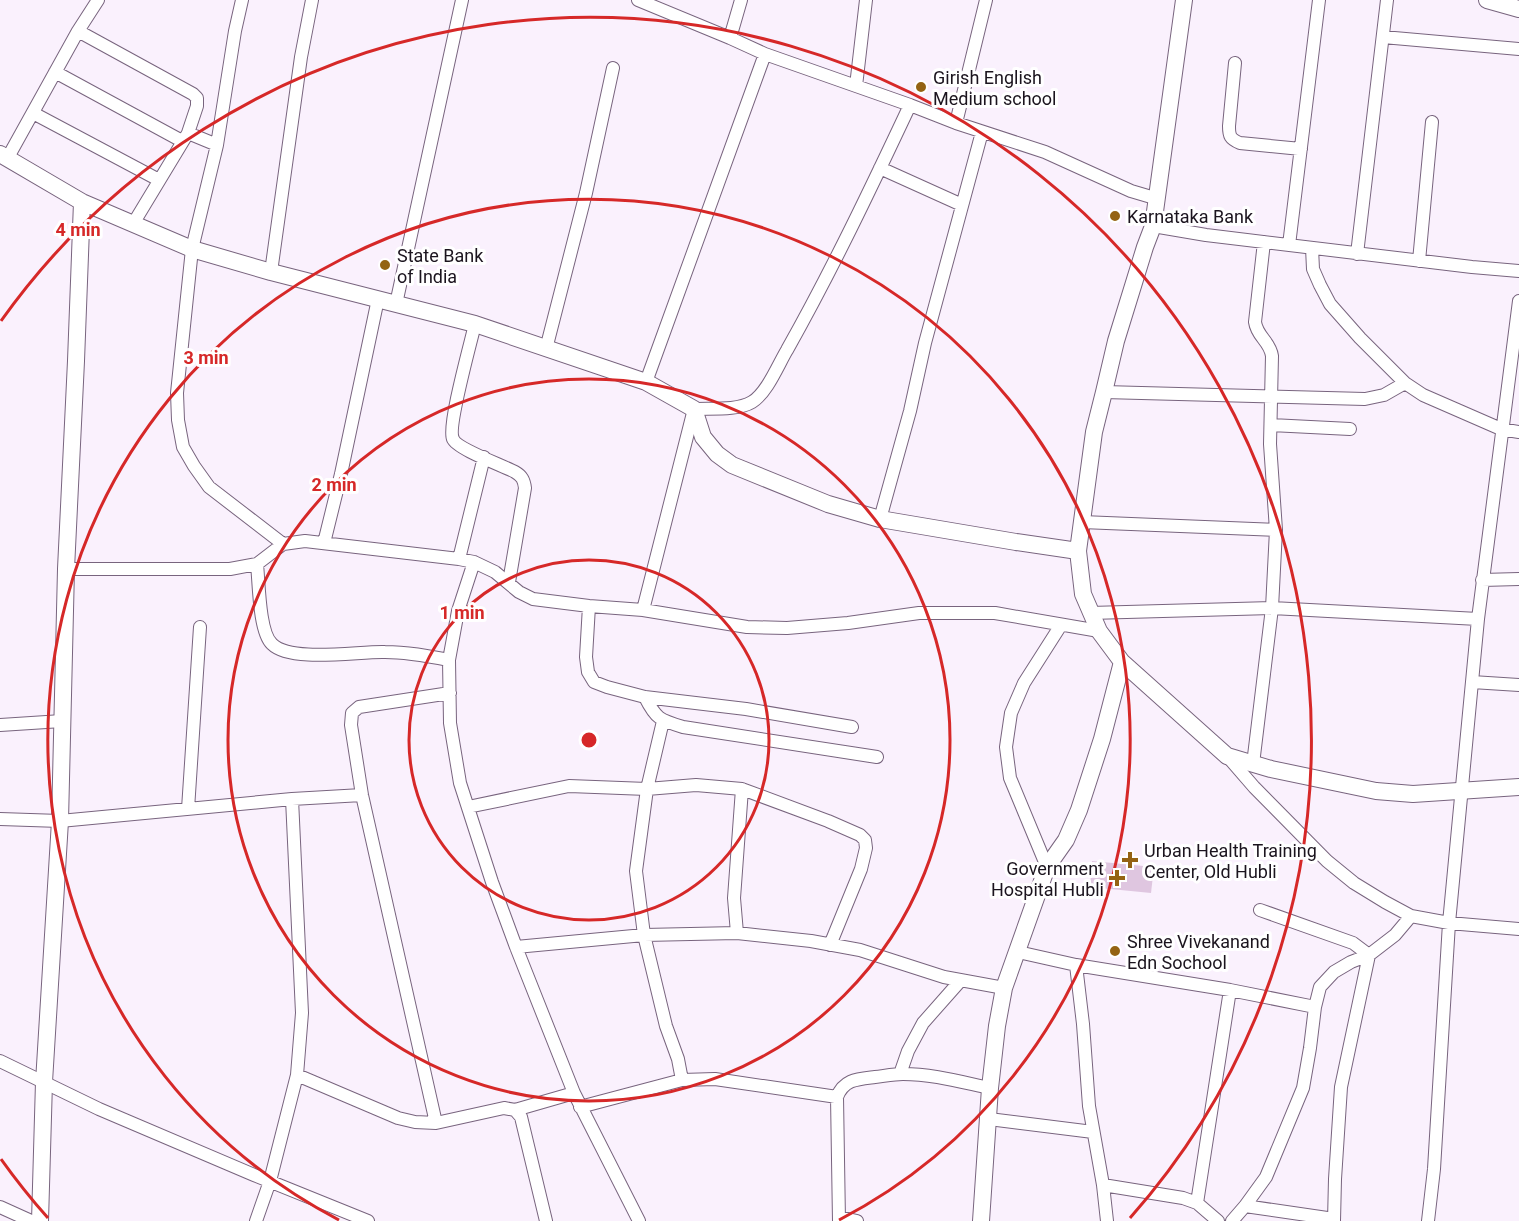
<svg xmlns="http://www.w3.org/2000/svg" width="1519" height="1221" font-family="Roboto,sans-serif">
<rect width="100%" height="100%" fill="#faf1fd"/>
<path fill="#dfc6e0" d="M1092,861L1154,867L1151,893L1090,887Z"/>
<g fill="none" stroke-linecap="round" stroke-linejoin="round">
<g stroke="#78647e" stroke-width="14">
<path id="street" d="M242,0L235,31L217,145L192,249L177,393L178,420L183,447L194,466L209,487L283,544
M638,0L730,38L765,54L910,105L956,123L1045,152L1131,191L1158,199
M78,31L193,94L197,98V106L188,133L133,224
M1383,37L1519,49
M730,38L741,0
M1235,63L1229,126C1229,136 1230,139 1240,143L1301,149
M55,72L182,141
M856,86L866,0
M33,113L159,180
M956,123L986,0
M188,133L217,145
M7,159L78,31L98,0
M880,168L962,205
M1153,226L1206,235L1472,267L1519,271
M1289,245L1319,0
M1312,248L1313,269L1320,285L1330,304L1360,338L1405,383L1423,395L1501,429L1519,432
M1357,254L1387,0
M1419,261L1432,122
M271,272L301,57L312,0
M396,304L462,0
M475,324C471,342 447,427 453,439C457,449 504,466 515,472C522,476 524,480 525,488L509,582
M546,349L586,193L613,68
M646,382L765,54
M1104,392L1365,399L1384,395L1405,383
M1271,425L1350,429
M880,519L910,411L925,343L982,132
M1082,522L1276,530
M324,543L341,474L378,299
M459,559L484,457
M474,562L458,611L449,660L450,723L460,783L492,882L516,947L574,1093L639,1221
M257,564C259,583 259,632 272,644C291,663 359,651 385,652C407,652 428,656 449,660
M66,569H230L257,564L283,544L305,541L459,559L474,562L495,572L519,592L533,599L589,606L643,610L747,627L787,628L848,623L919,613H995L1099,631
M1482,580L1519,579
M589,606L586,657L588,672L594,682L607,687L645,697L746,709L852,727
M643,610L694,409C710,408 737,411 752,402C767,393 778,365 787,350C832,270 871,188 910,105
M1090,613L1272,608L1478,619
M1472,682L1519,685
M645,697C656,719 660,720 683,727L877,757
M663,721L647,789L636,871L644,935L666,1026L678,1059L682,1080
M0,725L62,721
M1228,757L1254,787L1327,861L1354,883L1385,902L1411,916L1449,923L1519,929
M1253,764L1272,608L1276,530L1270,444L1272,356C1270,341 1257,337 1255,322L1264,242
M468,807L569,786L647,789L696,785L742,789L828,821L860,835L865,840L866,848L861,869L830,945
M188,809L200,627
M0,819L60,821L292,799L362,795
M1047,867L1010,778L1006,747L1011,713L1024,683L1061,625
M1260,910L1353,943L1369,955L1341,1087L1335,1179L1334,1221
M737,933L734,898L742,789
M516,947L644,935L737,933L811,941L860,950L944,977L1004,988
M1018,952L1076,965L1230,990L1315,1007
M1076,965L1083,1024L1089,1106L1103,1185L1107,1221
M0,1061L99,1109L254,1175L368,1221
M900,1074L908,1051L923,1023L961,980
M297,1075L398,1118L415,1122L436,1123L504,1108L515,1110L521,1117L546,1221
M580,1107L682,1080L715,1079L837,1097
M515,1110L574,1093
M989,1119L1093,1132
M436,1123L362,795L351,725L352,713L359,707L450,693
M1103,1185L1183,1198L1197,1203L1218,1221
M1197,1203L1230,990
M1245,1206L1334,1219
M0,1207L31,1221
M839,1217L857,1221
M256,1221L270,1181L297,1075L302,1013L292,799
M839,1221L837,1097C844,1079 858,1079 875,1077C884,1076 894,1074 903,1074C932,1074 961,1082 990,1088
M1232,1221L1245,1206L1266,1177L1303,1088L1310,1048L1315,1007L1320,987L1334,972L1351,962L1369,955L1395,935L1411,916
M1428,1221L1434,1169L1449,923L1478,619L1519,301"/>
</g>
<g stroke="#78647e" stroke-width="18">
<path id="secondary" d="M1184,0L1153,226L1145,247L1116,341L1104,392L1094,432L1078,551L1083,594L1099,631L1122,662L1227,756L1271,769L1376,791L1413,794L1519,787
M1487,0L1519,9
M0,154L82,202L192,249L271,272L475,324L646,382L694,409L703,437L717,454L732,465L828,504L880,519L1016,542L1078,551
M40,1221L44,1082L60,821L66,569L76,361L82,202
M981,1221L990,1088L997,1026L1004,988L1047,867L1066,840L1079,810L1102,739L1122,662"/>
</g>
<use href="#street" stroke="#fff" stroke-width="12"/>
<use href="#secondary" stroke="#fff" stroke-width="16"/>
</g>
<g fill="none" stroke="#d62828" stroke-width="3">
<circle cx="589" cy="740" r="180"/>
<circle cx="589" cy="740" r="361"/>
<path d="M339 1220A541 541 0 1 1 839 1220"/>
<path d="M48 1218A722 722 0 0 1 1 1159M1 321A722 722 0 1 1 1130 1218"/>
</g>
<g fill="#946313" stroke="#fff" stroke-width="2">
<circle cx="921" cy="87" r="6"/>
<circle cx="1115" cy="216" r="6"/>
<circle cx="385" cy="265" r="6"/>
<path d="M1127 851h6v6h6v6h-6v6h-6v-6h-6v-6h6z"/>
<path d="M1114 869h6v6h6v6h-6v6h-6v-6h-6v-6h6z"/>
<circle cx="1115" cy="951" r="6"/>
</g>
<g text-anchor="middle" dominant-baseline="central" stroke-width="6" stroke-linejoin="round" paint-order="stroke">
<g font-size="18" fill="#1b141e" stroke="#fff" text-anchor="start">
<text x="933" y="77">Girish English<tspan x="933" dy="21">Medium school</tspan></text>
<text x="1127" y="216">Karnataka Bank</text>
<text x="397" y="255">State Bank<tspan x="397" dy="21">of India</tspan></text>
<text x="1144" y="850">Urban Health Training<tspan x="1144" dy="21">Center, Old Hubli</tspan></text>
<text x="1104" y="868" text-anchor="end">Government<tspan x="1104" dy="21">Hospital Hubli</tspan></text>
<text x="1127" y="941">Shree Vivekanand<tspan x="1127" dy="21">Edn Sochool</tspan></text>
</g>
</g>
<circle cx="589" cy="740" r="9" fill="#d62828" stroke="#fff" stroke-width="3"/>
<g font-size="18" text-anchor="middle" font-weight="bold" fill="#d62828" stroke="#fff" stroke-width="6" stroke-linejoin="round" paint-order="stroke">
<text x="78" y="236">4 min</text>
<text x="206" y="364">3 min</text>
<text x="334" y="491">2 min</text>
<text x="462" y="619">1 min</text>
</g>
</svg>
